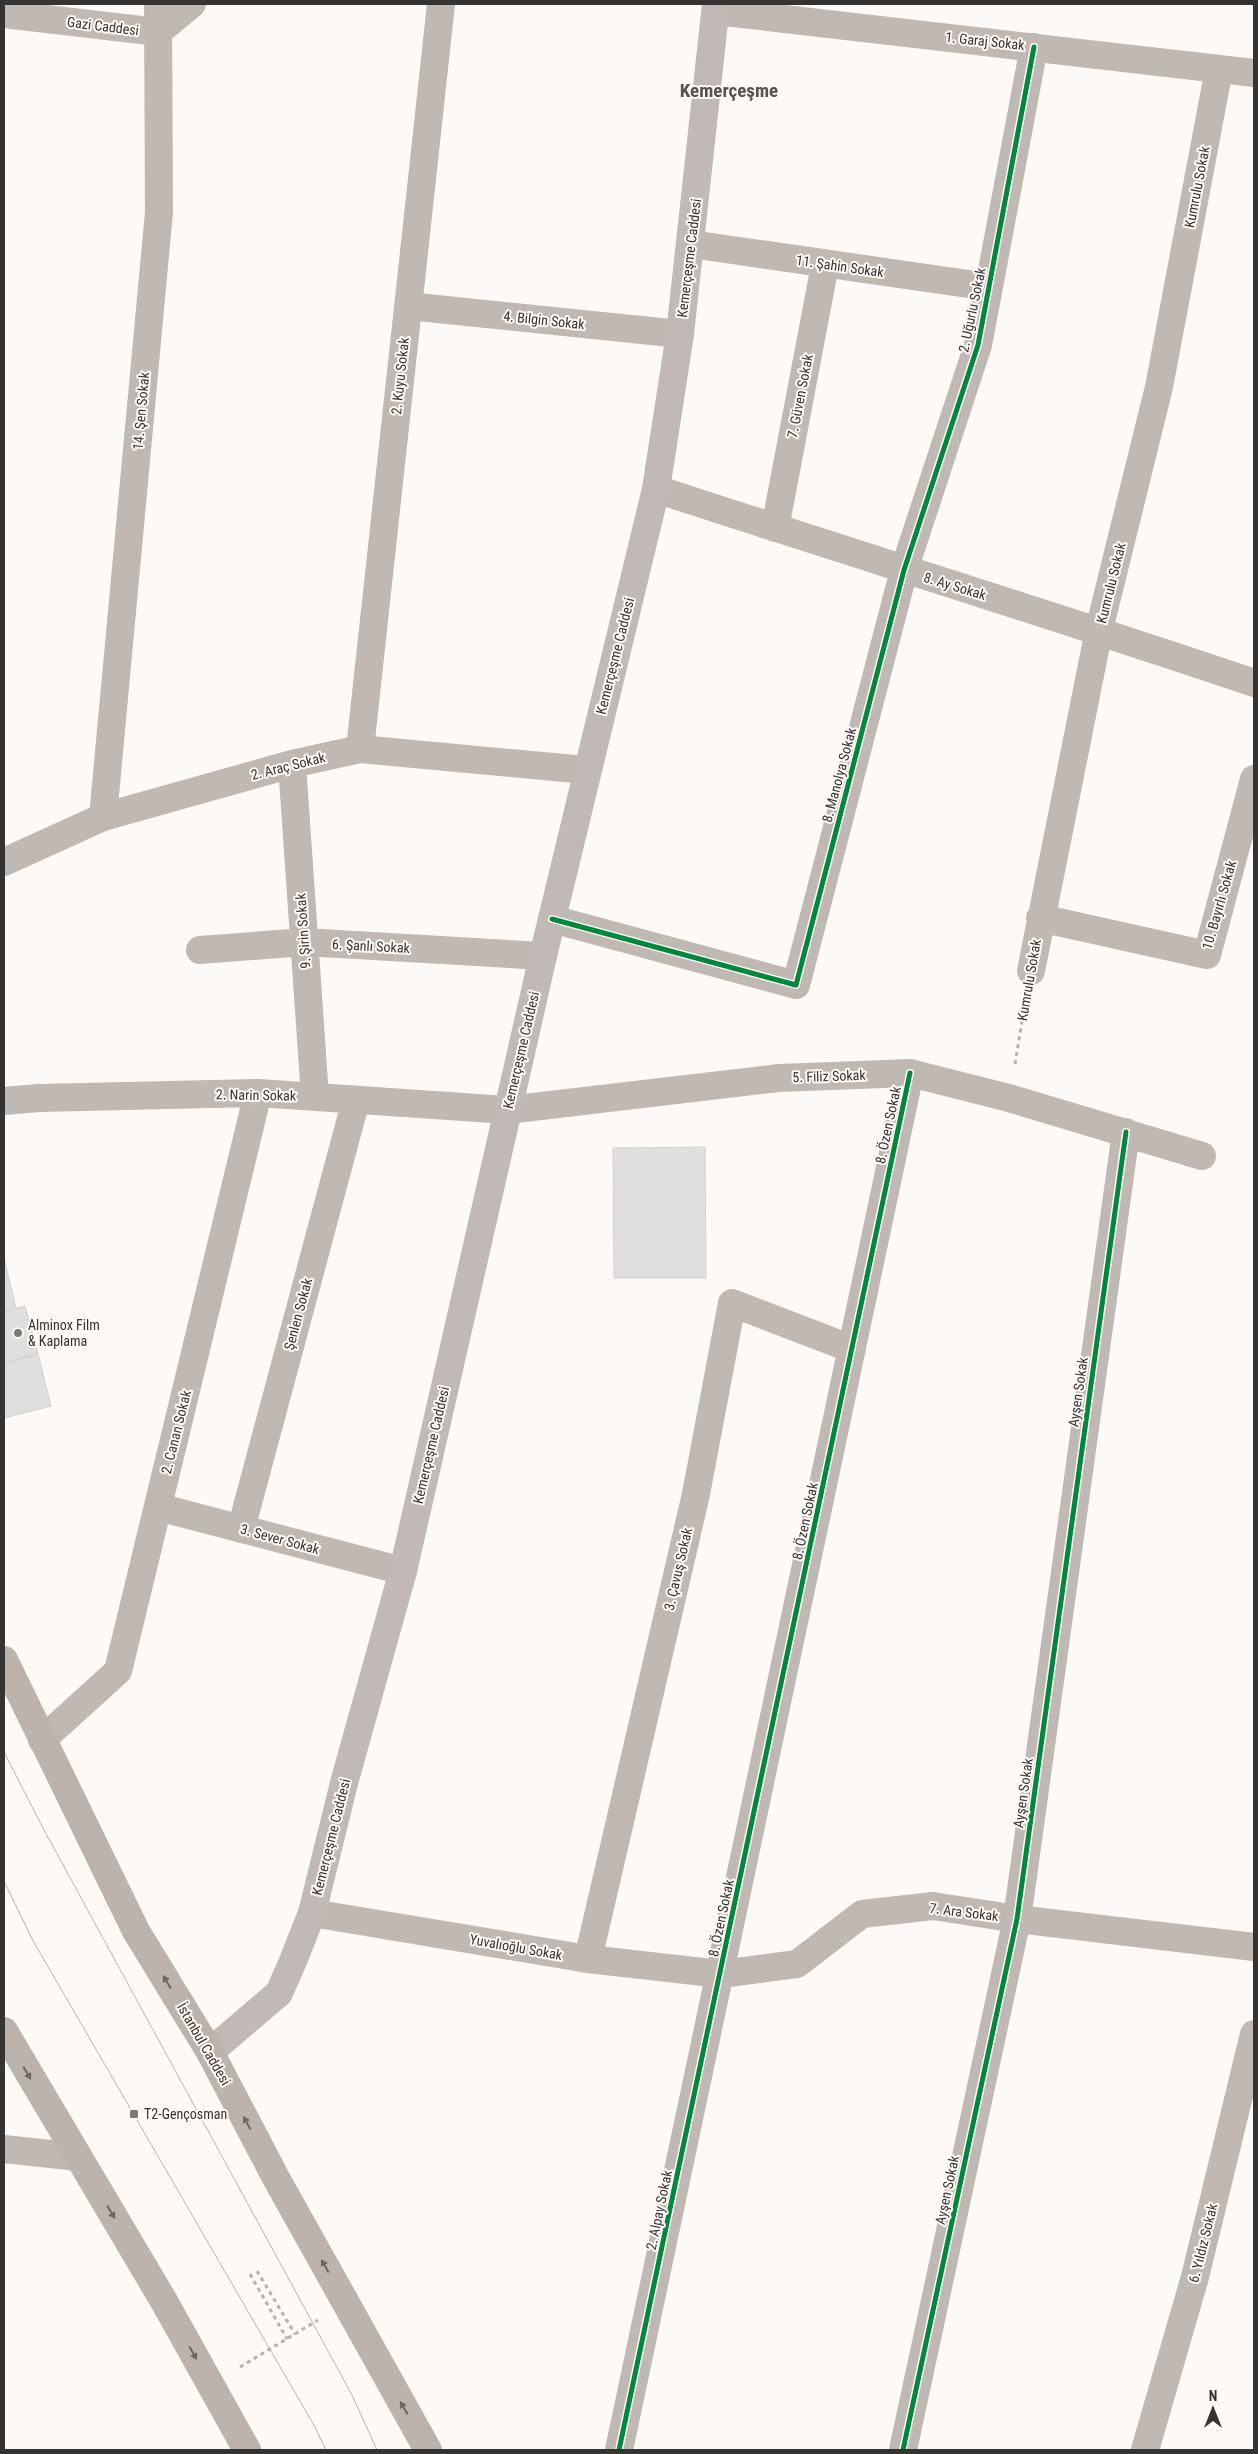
<svg xmlns="http://www.w3.org/2000/svg" width="1258" height="2454" font-family="'Roboto Condensed',sans-serif">
<rect width="100%" height="100%" fill="#fcf9f7"/>
<path fill="#dfdfde" stroke="#d2d1d1" d="M705,1147L706,1278H614L613,1148Z
M4,1258L16,1308L4,1311Z
M25,1306L38,1354L4,1363V1311Z
M38,1354L51,1406L4,1418V1363Z"/>
<g fill="none" stroke-linecap="round" stroke-linejoin="round">
<path stroke="#b8b2af" stroke-width="3" stroke-dasharray="4 4" stroke-linecap="butt" d="M1015,1064L1025,1003
M257,2271L295,2334
M250,2274L287,2339
M240,2367L318,2320"/>
<path stroke="#c0b8b3" stroke-width="28" d="M716,11L1254,73
M4,14L158,32L192,4
M691,244L989,287
M408,306L680,334
M656,489C855,554 1056,616 1254,683
M775,528L825,265
M360,749L441,4
M292,764L315,1097
M103,817L159,212L158,4
M4,862L103,817L292,764L360,749L586,770
M1040,918L1207,955L1254,779
M552,919L796,985L904,570L978,345L1034,47
M200,950L304,942L543,956
M1031,971L1099,630L1159,387L1219,69
M4,1101L39,1098L258,1093L507,1110L779,1078L910,1073L1009,1098L1202,1156
M158,1507L403,1571
M241,1529L356,1100
M42,1740L118,1671L258,1093
M312,1913L588,1959L721,1974L797,1964L862,1914L933,1906L1017,1919L1254,1947
M588,1959L696,1494L732,1303L852,1349
M4,2149L78,2157
M619,2450L910,1073
M903,2450L1017,1919L1126,1132
M1145,2450L1195,2277L1254,2034"/>
<path stroke="#c1b9b5" stroke-width="28" d="M210,2052L279,1993L293,1961L312,1913L344,1783L403,1571L543,956L656,489L680,334L716,4"/>
<path stroke="#bbb3ac" stroke-width="28" d="M4,1660L136,1931L210,2052L276,2178L428,2450
M4,2031L165,2303L247,2450"/>
<path stroke="#bbb5b1" stroke-width="1" d="M4,1752L43,1828L352,2395L377,2450
M4,1881L32,1939L315,2427L326,2450"/>
<g stroke="#fef9f5" stroke-width="8">
<path id="cycleway" d="M552,919L796,985L904,570L978,345L1034,47
M619,2450L910,1073
M903,2450L1017,1919L1126,1132"/>
</g>
<use href="#cycleway" stroke="#00873e" stroke-width="5"/>
</g>
<defs><path id="oneway-solid" d="M-6-.8H1V-3.2L6.5 0L1 3.2V.8H-6Z" transform="scale(1.25)"/></defs>
<g fill="#6b6763">
<use href="#oneway-solid" transform="translate(167 1982) rotate(-121)"/>
<use href="#oneway-solid" transform="translate(27 2073) rotate(60)"/>
<use href="#oneway-solid" transform="translate(247 2123) rotate(-118)"/>
<use href="#oneway-solid" transform="translate(111 2212) rotate(59)"/>
<use href="#oneway-solid" transform="translate(325 2266) rotate(-119)"/>
<use href="#oneway-solid" transform="translate(193 2353) rotate(61)"/>
<use href="#oneway-solid" transform="translate(404 2408) rotate(-120)"/>
</g>
<g fill="#7b7978" stroke="#fef9f5" stroke-width="2">
<circle cx="18" cy="1333" r="5"/>
<rect x="129" y="2109" width="10" height="10" rx="2.5"/>
</g>
<g text-anchor="middle" dominant-baseline="central" stroke-width="4" stroke-linejoin="round" paint-order="stroke">
<g font-size="14" fill="#363433" stroke="#fef9f5">
<text transform="translate(103 26) rotate(7)">Gazi Caddesi</text>
<text transform="translate(985 41) rotate(6)">1. Garaj Sokak</text>
<text transform="translate(1197 187) rotate(-79)">Kumrulu Sokak</text>
<text transform="translate(689 258) rotate(-83)">Kemerçeşme Caddesi</text>
<text transform="translate(840 266) rotate(8)">11. Şahin Sokak</text>
<text transform="translate(972 310) rotate(-78)">2. Uğurlu Sokak</text>
<text transform="translate(544 320) rotate(6)">4. Bilgin Sokak</text>
<text transform="translate(400 376) rotate(-84)">2. Kuyu Sokak</text>
<text transform="translate(800 396) rotate(-79)">7. Güven Sokak</text>
<text transform="translate(141 411) rotate(-85)">14. Şen Sokak</text>
<text transform="translate(1111 583) rotate(-76)">Kumrulu Sokak</text>
<text transform="translate(955 586) rotate(17)">8. Ay Sokak</text>
<text transform="translate(615 656) rotate(-76)">Kemerçeşme Caddesi</text>
<text transform="translate(288 766) rotate(-14)">2. Araç Sokak</text>
<text transform="translate(839 775) rotate(-75)">8. Manolya Sokak</text>
<text transform="translate(1219 905) rotate(-74)">10. Bayırlı Sokak</text>
<text transform="translate(303 931) rotate(-94)">9. Şirin Sokak</text>
<text transform="translate(371 946) rotate(3)">6. Şanlı Sokak</text>
<text transform="translate(1029 980) rotate(-80)">Kumrulu Sokak</text>
<text transform="translate(521 1050) rotate(-77)">Kemerçeşme Caddesi</text>
<text transform="translate(829 1076) rotate(-2)">5. Filiz Sokak</text>
<text transform="translate(256 1095) rotate(1)">2. Narin Sokak</text>
<text transform="translate(888 1125) rotate(-78)">8. Özen Sokak</text>
<text transform="translate(298 1314) rotate(-75)">Şenlen Sokak</text>
<text transform="translate(1078 1392) rotate(-82)">Ayşen Sokak</text>
<text transform="translate(176 1432) rotate(-76)">2. Canan Sokak</text>
<text transform="translate(431 1445) rotate(-77)">Kemerçeşme Caddesi</text>
<text transform="translate(805 1521) rotate(-78)">8. Özen Sokak</text>
<text transform="translate(280 1539) rotate(15)">3. Sever Sokak</text>
<text transform="translate(678 1569) rotate(-77)">3. Çavuş Sokak</text>
<text transform="translate(1023 1793) rotate(-82)">Ayşen Sokak</text>
<text transform="translate(331 1837) rotate(-76)">Kemerçeşme Caddesi</text>
<text transform="translate(964 1912) rotate(7)">7. Ara Sokak</text>
<text transform="translate(721 1918) rotate(-78)">8. Özen Sokak</text>
<text transform="translate(516 1947) rotate(10)">Yuvalıoğlu Sokak</text>
<text transform="translate(204 2044) rotate(60)">İstanbul Caddesi</text>
<text transform="translate(947 2190) rotate(-78)">Ayşen Sokak</text>
<text transform="translate(659 2210) rotate(-78)">2. Alpay Sokak</text>
<text transform="translate(1203 2243) rotate(-76)">6. Yıldız Sokak</text>
</g>
<g font-size="14" fill="#363433" stroke="#fef9f5" text-anchor="start">
<text x="28" y="1325">Alminox Film<tspan x="28" dy="16">&amp; Kaplama</tspan></text>
<text x="144" y="2114">T2-Gençosman</text>
</g>
<g font-size="19" font-weight="bold" fill="#575350" stroke="#fef9f5">
<text x="729" y="90">Kemerçeşme</text>
</g>
</g>
<rect width="1258" height="2454" fill="none" stroke="#363433" stroke-width="10"/>
<g transform="translate(1213 2409)" stroke="#fef9f5" stroke-width="4" paint-order="stroke">
<path d="M0-4L9 19L0 12L-9 19Z" fill="#363433"/>
<text y="-8" font-size="14" font-weight="bold" text-anchor="middle" fill="#363433">N</text>
</g>
</svg>
